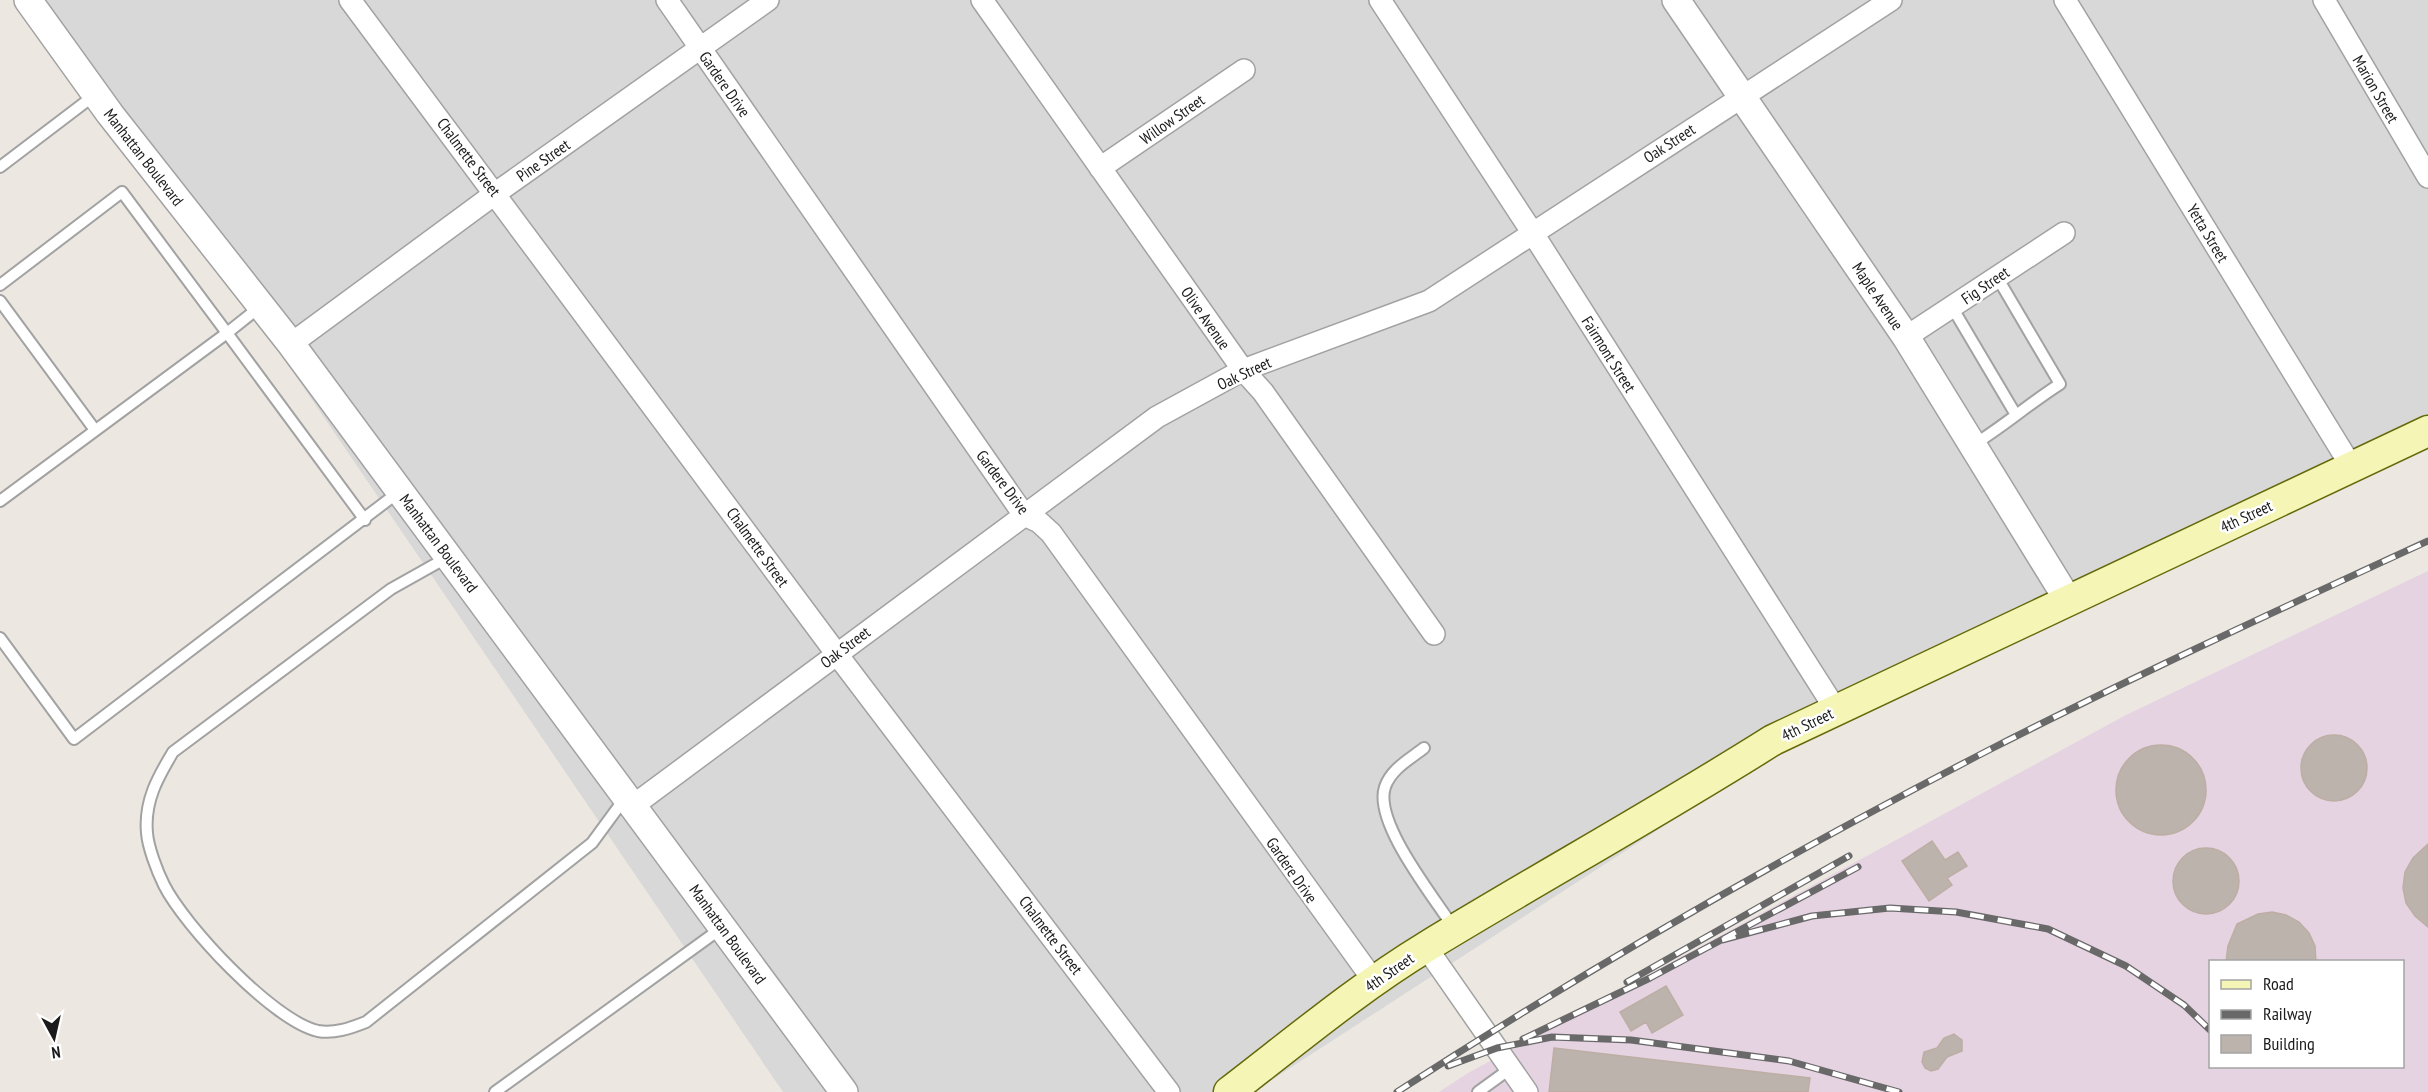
<svg xmlns="http://www.w3.org/2000/svg" width="2428" height="1092" font-family="'PT Sans Narrow',sans-serif">
<rect width="100%" height="100%" fill="#ece8e1"/>
<path fill="#d9d8d8" d="M40,0H2428V441L1783,749L1253,1092H783Z"/>
<path fill="#e5d3e2" fill-rule="evenodd" d="M2428,571V1092H1439L1468,1073L2126,715ZM2210,962H2402V1066H2210Z"/>
<path fill="#bcb3ad" stroke="#bdaea4" stroke-width="1.5" d="M2301 768a33 33 0 1 1 66 0a33 33 0 1 1-66 0Z
M2116 790a45 45 0 1 1 90 0a45 45 0 1 1-90 0Z
M1932,841L1945,860L1958,852L1967,866L1947,878L1952,885L1929,901L1902,861Z
M2428,844V927L2415,916L2406,903L2403,888L2405,872L2413,858Z
M2173 881a33 33 0 1 1 66 0a33 33 0 1 1-66 0Z
M2272,912L2286,915L2299,922L2309,933L2315,946L2316,962H2226L2228,946L2237,924L2258,914Z
M1666,986L1683,1015L1652,1033L1646,1022L1631,1031L1620,1012Z
M1954,1034L1962,1040V1051L1947,1057L1938,1069L1931,1071L1925,1068L1922,1062L1924,1052L1937,1048L1944,1038Z
M1554,1048L1810,1078L1808,1092H1549Z"/>
<g fill="none" stroke-linecap="round" stroke-linejoin="round">
<g stroke="#a2a2a2" stroke-width="14">
<path id="service" d="M0,167L96,94
M0,285L122,192L227,333L261,306
M0,301L95,430
M1952,307L2016,415
M1973,445C2004,426 2030,403 2060,384L1997,277
M0,501L227,333L365,520
M448,557L391,589L173,752C158,777 144,801 147,833C148,847 157,871 164,885C184,925 273,1021 318,1031C334,1034 351,1028 366,1022L592,843L625,798
M0,638L74,739L400,491
M1424,748C1410,759 1391,769 1385,787C1373,822 1434,897 1453,927
M495,1092L723,927
M1478,1092L1511,1068"/>
</g>
<g stroke="#a2a2a2" stroke-width="24">
<path id="minor" d="M350,0L836,653L1169,1092
M667,0L1024,515L1039,522L1051,533L1374,981
M982,0L1243,370L1263,392L1434,634
M1380,0L1532,232L1836,710
M2065,0L2351,466
M2324,0L2428,177
M1100,168L1244,70
M1906,337L2064,233
M291,344L496,193L768,0
M634,805L1157,417L1243,370L1429,301L1891,0
M1426,947L1527,1092"/>
</g>
<g stroke="#a2a2a2" stroke-width="30">
<path id="tertiary" d="M28,0L110,114L291,344L844,1092
M1676,0L1906,337L2068,600"/>
</g>
<g stroke="#646a0a" stroke-width="33">
<path id="secondary" d="M1229,1092C1293,1043 1357,989 1426,947C1541,877 1659,812 1773,740L2428,431"/>
</g>
<use href="#service" stroke="#fff" stroke-width="10"/>
<use href="#minor" stroke="#fff" stroke-width="21"/>
<use href="#tertiary" stroke="#fff" stroke-width="27"/>
<use href="#secondary" stroke="#f5f5b5" stroke-width="30"/>
<g stroke="#696969" stroke-width="7">
<path id="rail" d="M1722,940L1812,916L1890,908L1956,912L2048,929L2126,966L2184,1005L2210,1030
M1627,982L1849,856
M1523,1039L1650,978L1858,867
M1448,1066L1497,1048L1552,1037L1631,1040L1789,1061L1899,1092
M1397,1092C1587,969 1786,855 1987,751C2132,677 2280,609 2428,541"/>
</g>
<use href="#rail" stroke="#fff" stroke-width="4.5" stroke-dasharray="14" stroke-linecap="butt"/>
</g>
<g text-anchor="middle" dominant-baseline="central" stroke-width="5" stroke-linejoin="round" paint-order="stroke">
<g font-size="16" fill="#1b1b1b" stroke="#fff">
<text transform="translate(725 84) rotate(55)">Gardere Drive</text>
<text transform="translate(2376 89) rotate(60)">Marion Street</text>
<text transform="translate(1172 119) rotate(-35)">Willow Street</text>
<text transform="translate(1669 143) rotate(-33)">Oak Street</text>
<text transform="translate(144 157) rotate(52)">Manhattan Boulevard</text>
<text transform="translate(469 157) rotate(53)">Chalmette Street</text>
<text transform="translate(543 160) rotate(-35)">Pine Street</text>
<text transform="translate(2208 233) rotate(59)">Yetta Street</text>
<text transform="translate(1985 285) rotate(-34)">Fig Street</text>
<text transform="translate(1878 296) rotate(56)">Maple Avenue</text>
<text transform="translate(1206 318) rotate(55)">Olive Avenue</text>
<text transform="translate(1609 354) rotate(58)">Fairmont Street</text>
<text transform="translate(1244 373) rotate(-25)">Oak Street</text>
<text transform="translate(1003 482) rotate(53)">Gardere Drive</text>
<text transform="translate(2246 516) rotate(-25)">4th Street</text>
<text transform="translate(439 543) rotate(53)">Manhattan Boulevard</text>
<text transform="translate(758 547) rotate(54)">Chalmette Street</text>
<text transform="translate(845 647) rotate(-37)">Oak Street</text>
<text transform="translate(1807 724) rotate(-26)">4th Street</text>
<text transform="translate(1292 870) rotate(55)">Gardere Drive</text>
<text transform="translate(728 934) rotate(54)">Manhattan Boulevard</text>
<text transform="translate(1051 935) rotate(53)">Chalmette Street</text>
<text transform="translate(1389 972) rotate(-35)">4th Street</text>
</g>
</g>
<rect x="2209" y="960" width="195" height="108" fill="#ffffff" stroke="#a4a4a4" stroke-width="1.5"/>
<rect x="2221" y="980" width="30" height="9" fill="#f5f5b5" stroke="#a4a4a4" stroke-width="1.5"/>
<text x="2263" y="990" font-size="18" fill="#1b1b1b">Road</text>
<rect x="2221" y="1010" width="30" height="9" fill="#696969" stroke="#a4a4a4" stroke-width="1.5"/>
<text x="2263" y="1020" font-size="18" fill="#1b1b1b">Railway</text>
<rect x="2221" y="1035" width="30" height="18" fill="#bcb3ad" stroke="#a4a4a4" stroke-width="1.5"/>
<text x="2263" y="1050" font-size="18" fill="#1b1b1b">Building</text>
<g transform="translate(54 1038) rotate(172)" stroke="#ffffff" stroke-width="4.5" paint-order="stroke">
<path d="M0-4.5L10 22L0 15L-10 22Z" fill="#1b1b1b"/>
<text y="-9" font-size="16" font-weight="bold" text-anchor="middle" fill="#1b1b1b">N</text>
</g>
</svg>
